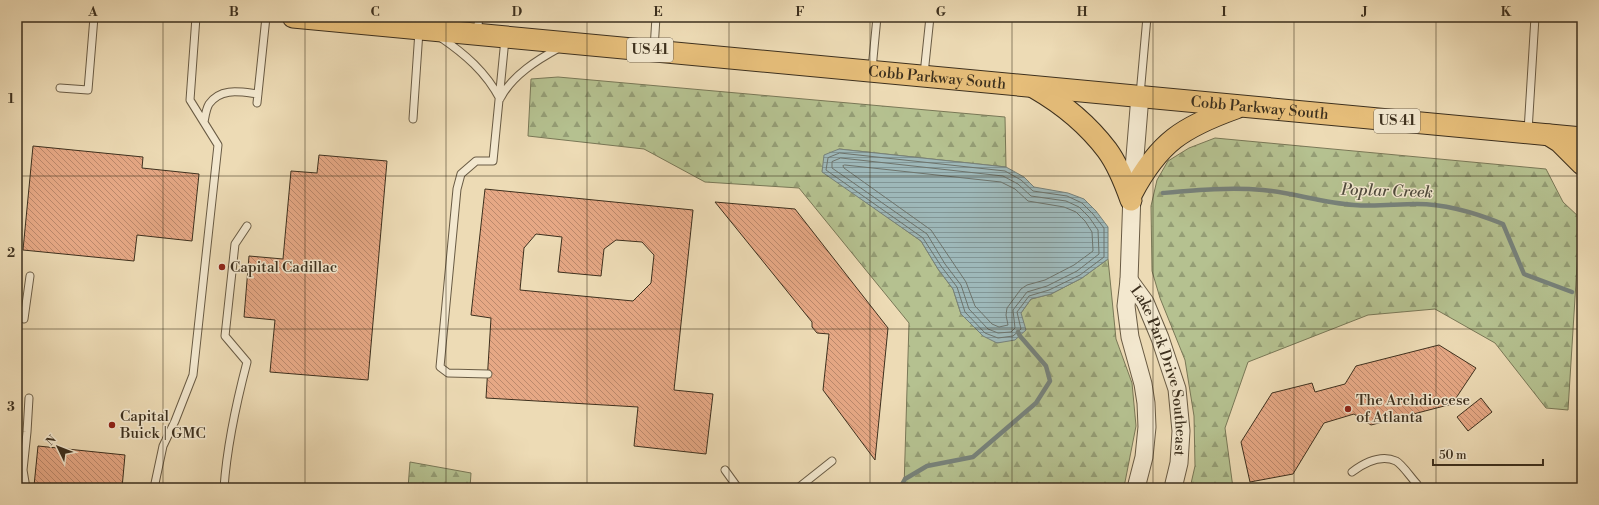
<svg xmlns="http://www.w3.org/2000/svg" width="1599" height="505" font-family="'Libre Bodoni',serif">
<defs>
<pattern id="forest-firs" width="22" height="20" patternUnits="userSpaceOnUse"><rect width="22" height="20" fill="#b5c190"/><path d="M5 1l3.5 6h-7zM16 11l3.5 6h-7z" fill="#949d75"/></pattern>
<pattern id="water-rules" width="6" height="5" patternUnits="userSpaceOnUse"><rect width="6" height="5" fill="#9eb8b9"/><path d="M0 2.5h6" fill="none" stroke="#829696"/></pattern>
<pattern id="building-back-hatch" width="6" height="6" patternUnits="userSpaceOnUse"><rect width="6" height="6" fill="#e6a885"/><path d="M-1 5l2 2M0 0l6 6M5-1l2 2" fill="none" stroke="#bc896c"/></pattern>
</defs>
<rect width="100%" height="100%" fill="#eddbb5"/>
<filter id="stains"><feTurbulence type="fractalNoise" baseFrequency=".005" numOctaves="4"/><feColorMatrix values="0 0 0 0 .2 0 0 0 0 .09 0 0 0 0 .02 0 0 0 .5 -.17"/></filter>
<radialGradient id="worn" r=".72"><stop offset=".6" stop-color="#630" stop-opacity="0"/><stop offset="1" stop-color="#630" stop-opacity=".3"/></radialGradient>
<path fill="url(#forest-firs)" stroke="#797857" d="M558,77L1005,117L1006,167L839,149L822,171L921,241L938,269L953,289L961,314L1021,313L1031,299L1051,294L1082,278L1108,259L1116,339L1132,383L1136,426L1125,482L1122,488H904L909,323L799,188L705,182L644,149L528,136L531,79Z
M1215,138L1546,169L1563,202L1580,218L1568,410L1546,408L1495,343L1435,309L1368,315L1248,362L1225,428L1233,488H1190L1195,466L1194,416L1185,360L1160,298L1152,271L1151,206L1157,180L1168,161L1189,148Z
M410,462L471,473L470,488H408Z"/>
<path fill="url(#water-rules)" stroke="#77827b" d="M839,149L1006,167L1024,177L1034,187L1068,193L1084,199L1096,211L1108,227V259L1082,278L1051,294L1031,299L1021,313L1026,330L1015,340L997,343L983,336L961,314L953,289L938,269L921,241L822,172L824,155Z"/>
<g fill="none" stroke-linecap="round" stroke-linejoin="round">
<path stroke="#6e746c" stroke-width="1" d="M840,153L1005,171L1021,180L1033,191L1067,196L1082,203L1093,214L1104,228V257L1080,275L1049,290L1029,296L1017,312L1021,329L1013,336L998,338L985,333L965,312L957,287L941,266L923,238L826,170L828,158Z
M841,158L1003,176L1018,184L1031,196L1066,201L1079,207L1089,217L1098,230L1099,254L1077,271L1047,286L1027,292L1013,310L1015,328L1011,332L998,333L988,329L969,309L961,285L945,264L927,234L832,168V162Z
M845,165L1001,182L1015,189L1028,201L1064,207L1076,212L1085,221L1092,232L1093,251L1074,265L1045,280L1027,285L1021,289L1007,308L1006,315L1008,325L999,327L992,324L975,306L966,282L931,230L844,168L843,166Z"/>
<path stroke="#77827b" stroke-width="4.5" d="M1163,193C1197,190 1230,187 1263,190C1294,193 1323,203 1354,205C1375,207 1396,204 1417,204C1447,204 1476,213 1503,224L1524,274L1572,292
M900,488L905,479L927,466L973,457L1036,403L1050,381L1046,366L1020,336L1018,332"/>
</g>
<path fill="url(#building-back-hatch)" stroke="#3d301e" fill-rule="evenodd" d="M33,146L143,157L142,168L199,174L192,241L137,235L134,261L23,250Z
M319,155L387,161L368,380L270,372L275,320L244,317L249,256L283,259L291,171L317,173Z
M485,189L693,210L674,390L713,394L706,454L634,446L638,407L486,398L491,318L471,315ZM536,234L562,237L558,272L601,276L604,249L616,240L642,242L654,255L651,283L633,301L520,290L524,248Z
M715,202L795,209L888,328L875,460L823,390L829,334L817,333L812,327V322Z
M1439,345L1476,368L1452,404L1371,425L1354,414L1324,423L1293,474L1250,482L1241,442L1272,393L1312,383L1315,392L1345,384L1356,366Z
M1481,398L1492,412L1468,431L1457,417Z
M38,446L125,455L122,488H56L34,486Z"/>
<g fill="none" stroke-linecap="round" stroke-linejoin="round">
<g stroke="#695b44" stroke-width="9">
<path id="service" d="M477,33L479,17
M440,37C465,54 486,72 500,99
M654,49L656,17
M872,69L877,17
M924,74L930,17
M60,88L88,90L94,17
M1140,95L1147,17
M501,97C513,75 537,60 559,48
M257,103L266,17
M413,119L419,31
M204,122C205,117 206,109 209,104C221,87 241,92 258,94
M1528,131L1535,17
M24,319L30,276
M488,374L448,373L440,367L457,189L461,174L476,161H493L505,39
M725,470L738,488
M1352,472C1364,463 1380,454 1396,461C1402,464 1412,479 1417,484
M26,488L23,470L27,432L29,398
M154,488L163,446L175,421L193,375L218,145L190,100L196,17
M224,488C227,445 236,404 247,362L225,336L235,244L247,226
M798,488L832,461"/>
</g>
<g stroke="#695b44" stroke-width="19">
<g id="tertiary">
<path id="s1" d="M1129,280L1145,302L1160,338L1177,389L1181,431L1179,463L1173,488"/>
<path d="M1136,488L1144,457L1147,427L1146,403L1143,384L1130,337L1126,306L1129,280L1132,193L1140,96"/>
</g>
</g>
<g stroke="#3d301e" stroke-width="23">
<g id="primary">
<path id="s2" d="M293,17L1582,138"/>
<path d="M1035,88C1061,103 1088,125 1107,150C1118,165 1125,183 1131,200"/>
<path d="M1549,135L1560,142L1582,164"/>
<path d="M1132,193C1159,142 1183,127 1236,108"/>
</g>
</g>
<use href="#service" stroke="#f3e8cf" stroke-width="7"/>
<use href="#tertiary" stroke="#f3e8cf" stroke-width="17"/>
<use href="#primary" stroke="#e6be7a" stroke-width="21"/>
</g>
<path fill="none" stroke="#3d301e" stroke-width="1" stroke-opacity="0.55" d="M163,17V488M305,17V488M446,17V488M587,17V488M729,17V488M870,17V488M1012,17V488M1153,17V488M1294,17V488M1436,17V488M17,176H1582M17,329H1582"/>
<g fill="#8f2418" stroke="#f3e8cf" stroke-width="1.5">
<circle cx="222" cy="267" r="4"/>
<circle cx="1348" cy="409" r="4"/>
<circle cx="112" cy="425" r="4"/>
</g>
<g text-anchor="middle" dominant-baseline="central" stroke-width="3" stroke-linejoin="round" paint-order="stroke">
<g fill="#f3e8cf" stroke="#746753" stroke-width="1">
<rect x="627" y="38" width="46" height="24" rx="3"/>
<rect x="1374" y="109" width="46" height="24" rx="3"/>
</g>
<g font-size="14" font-weight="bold" fill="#3d301e">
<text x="650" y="50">US 41</text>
<text x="1397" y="121">US 41</text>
</g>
<g font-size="15" fill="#3d301e" stroke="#f3e8cf">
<text stroke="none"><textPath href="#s2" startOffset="647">Cobb Parkway South</textPath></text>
<text stroke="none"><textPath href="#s2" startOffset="971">Cobb Parkway South</textPath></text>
<text stroke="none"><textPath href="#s1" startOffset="98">Lake Park Drive Southeast</textPath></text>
</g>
<g font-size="15" fill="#3d301e" stroke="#f3e8cf" text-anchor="start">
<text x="230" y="267">Capital Cadillac</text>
<text x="1356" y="400">The Archdiocese<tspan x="1356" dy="17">of Atlanta</tspan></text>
<text x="120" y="416">Capital<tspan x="120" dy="17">Buick | GMC</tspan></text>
</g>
<g font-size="16" font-style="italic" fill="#504b3d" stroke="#f3e8cf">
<text transform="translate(1387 191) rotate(2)">Poplar Creek</text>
</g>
</g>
<rect width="1599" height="505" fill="none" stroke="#eddbb5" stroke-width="44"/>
<g transform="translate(58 447) rotate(313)" stroke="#f3e8cf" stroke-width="3" paint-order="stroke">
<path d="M0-3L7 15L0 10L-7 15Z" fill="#3d301e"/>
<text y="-6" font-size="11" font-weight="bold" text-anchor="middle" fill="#3d301e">N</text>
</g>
<path d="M1433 459v6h110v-6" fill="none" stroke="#3d301e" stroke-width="2"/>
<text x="1439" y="459" font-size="12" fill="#3d301e" stroke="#f3e8cf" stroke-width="3" paint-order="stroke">50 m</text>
<rect x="22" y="22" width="1555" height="461" fill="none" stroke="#3d301e" stroke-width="1.5"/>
<g font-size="13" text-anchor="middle" font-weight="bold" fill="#3d301e">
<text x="93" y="16">A</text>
<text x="234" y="16">B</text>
<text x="375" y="16">C</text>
<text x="517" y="16">D</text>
<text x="658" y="16">E</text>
<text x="800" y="16">F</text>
<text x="941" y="16">G</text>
<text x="1082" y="16">H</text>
<text x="1224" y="16">I</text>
<text x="1365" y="16">J</text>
<text x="1506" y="16">K</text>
<text x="11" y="103">1</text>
<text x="11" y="257">2</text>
<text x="11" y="411">3</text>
</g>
<rect width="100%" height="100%" filter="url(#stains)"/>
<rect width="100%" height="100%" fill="url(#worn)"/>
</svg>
